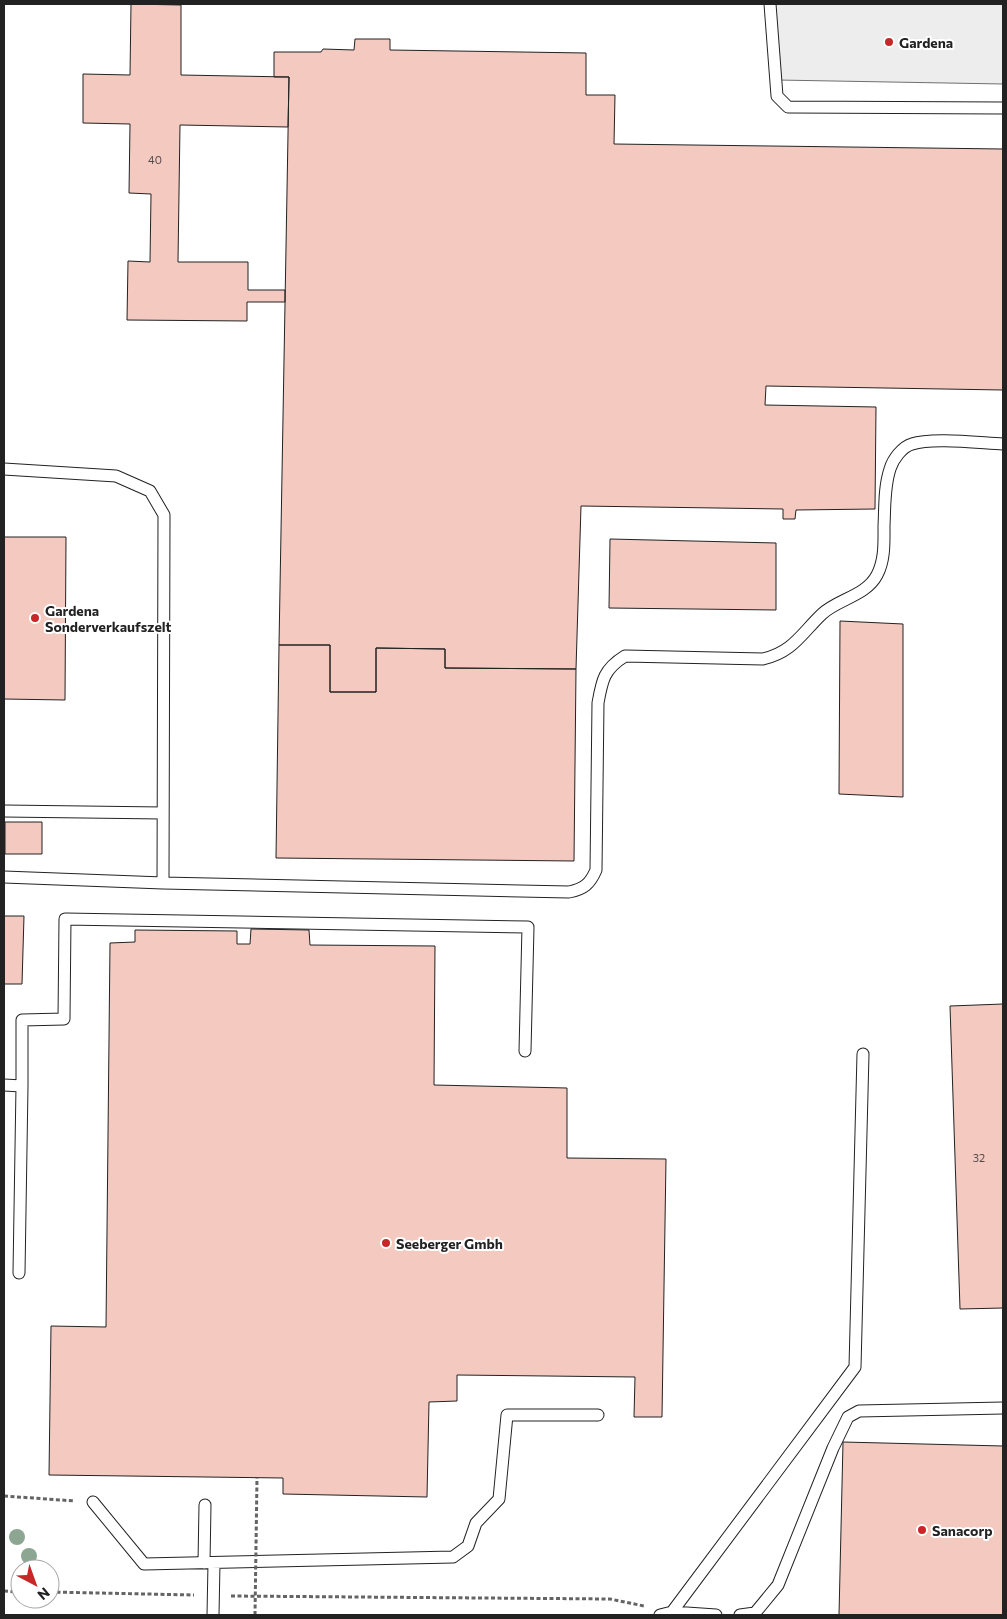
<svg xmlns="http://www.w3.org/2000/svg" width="1007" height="1619" font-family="Commissioner,sans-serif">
<rect width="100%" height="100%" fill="#fff"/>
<path fill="#ededed" stroke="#6f6f6f" d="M774,4H1003V84L777,80Z"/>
<path fill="#f3c9c0" stroke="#222" d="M131,4L181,5V75L289,77L288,127L180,125L178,262H248V290H285V302H247V321L127,320L128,261L150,262L151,194L129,193L130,124L83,123V74L130,75Z
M355,39H390V50L586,53V95H615L614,144L1003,149V390L766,386L765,405L876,407L875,509L796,510L795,519H783V509L581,506L576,669L445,668V649L376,648V692H330V645H279L289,77H274V52H321L323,49L354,50Z
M4,537H66L65,700L4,699Z
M610,539L776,543V610L609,608Z
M840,621L903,624V797L839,794Z
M279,645H330V692H376V648L445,649V668L576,669L574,861L276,858Z
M5,822H42V854H5Z
M4,916H24L22,984H4Z
M251,929L309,930L310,945L435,946L434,1085L567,1088V1158L666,1159L662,1417H634L635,1377L457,1375V1401L429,1402L427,1497L283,1494V1478L49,1475L51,1326L106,1327L110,943L135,942V930L237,931V944H250Z
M1003,1004V1308L960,1309L950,1006Z
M843,1442L1003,1446V1615H839Z"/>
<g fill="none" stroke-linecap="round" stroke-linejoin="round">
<g stroke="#222" stroke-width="13">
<path id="lane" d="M770,4L777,96L788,107L1003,108
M4,469L116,476L150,491L164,515L163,883L569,892C584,889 590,884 596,870L598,703C602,680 604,669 625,656L763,659C793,652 801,634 822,614C838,599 866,596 877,575C885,560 884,542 884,526C885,507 884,487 890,469C893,459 902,447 912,444C932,437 980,443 1003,444
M4,811L163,813
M4,877L163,883
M4,1085L22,1086L19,1273
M22,1086V1020L64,1019L65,919L528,927L525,1051
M93,1502L144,1564L453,1557L468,1546L476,1523L499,1499L507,1415H598
M204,1563L205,1505
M672,1612L855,1367L863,1054
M213,1615L214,1563
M660,1615L672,1612L716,1615
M740,1615L755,1613L778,1585L833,1448L848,1417L859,1411L1003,1408"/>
</g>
<path stroke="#646464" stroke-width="3" stroke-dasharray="4 2.5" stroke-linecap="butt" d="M4,1496L75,1501
M4,1591L20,1592
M50,1592L194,1595
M231,1596L610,1599L644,1606"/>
<use href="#lane" stroke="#fff" stroke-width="11"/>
<path stroke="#646464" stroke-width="3" stroke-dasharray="4 2.5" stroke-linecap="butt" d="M255,1615L257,1478"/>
</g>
<g fill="#8da692">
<circle cx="17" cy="1537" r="8"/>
<circle cx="29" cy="1556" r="8"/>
</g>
<g fill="#c62828" stroke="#fff" stroke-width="2">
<circle cx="889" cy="42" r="5"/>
<circle cx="35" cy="618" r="5"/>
<circle cx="386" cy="1243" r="5"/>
<circle cx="922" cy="1530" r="5"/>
</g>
<g text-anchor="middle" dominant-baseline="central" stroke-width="4" stroke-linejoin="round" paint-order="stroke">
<g font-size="11" fill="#564c4a">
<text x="155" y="159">40</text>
<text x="979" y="1157">32</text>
</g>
<g font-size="14" font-weight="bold" fill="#222" stroke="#fff" text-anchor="start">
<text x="899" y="42">Gardena</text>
<text x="45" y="610">Gardena<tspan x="45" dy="16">Sonderverkaufszelt</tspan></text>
<text x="396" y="1243">Seeberger Gmbh</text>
<text x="932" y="1530">Sanacorp</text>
</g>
</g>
<rect width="1007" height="1619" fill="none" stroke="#222222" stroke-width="10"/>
<g transform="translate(35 1584) rotate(139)"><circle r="24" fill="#ffffff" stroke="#a7a7a7"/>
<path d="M0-4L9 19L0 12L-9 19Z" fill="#c62828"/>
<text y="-8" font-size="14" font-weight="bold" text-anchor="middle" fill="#222222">N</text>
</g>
</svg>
